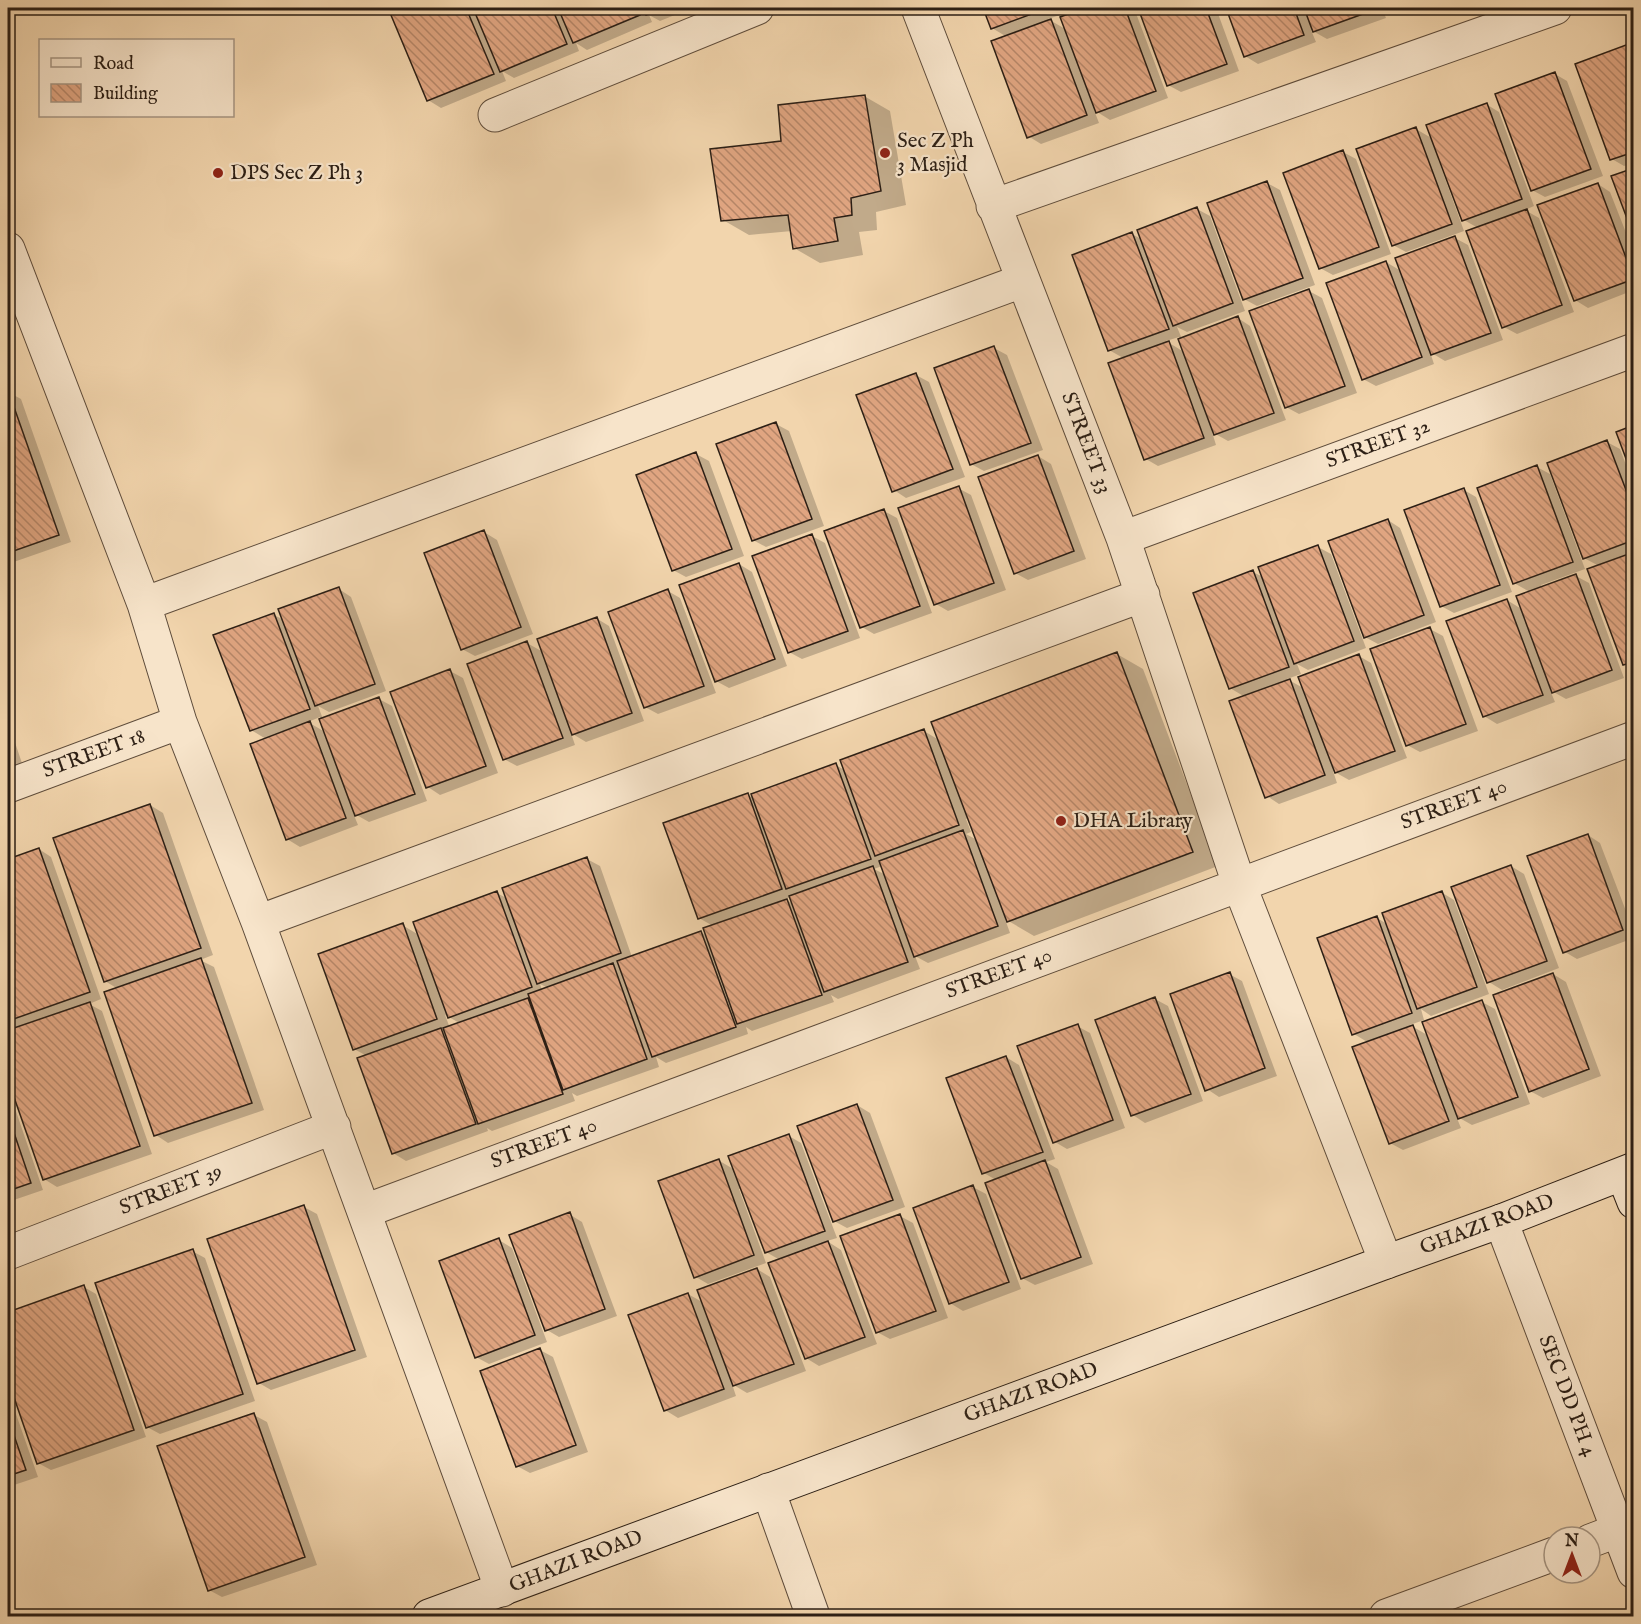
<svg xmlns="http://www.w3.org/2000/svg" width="1641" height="1624" font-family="'IM FELL English',serif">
<defs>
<pattern id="building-back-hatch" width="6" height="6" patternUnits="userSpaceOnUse" patternTransform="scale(1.5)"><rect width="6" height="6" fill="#e0a581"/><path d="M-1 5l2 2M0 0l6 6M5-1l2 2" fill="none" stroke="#b68668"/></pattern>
</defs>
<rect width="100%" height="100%" fill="#f2d5ad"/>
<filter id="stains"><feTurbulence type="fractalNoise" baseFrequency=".00333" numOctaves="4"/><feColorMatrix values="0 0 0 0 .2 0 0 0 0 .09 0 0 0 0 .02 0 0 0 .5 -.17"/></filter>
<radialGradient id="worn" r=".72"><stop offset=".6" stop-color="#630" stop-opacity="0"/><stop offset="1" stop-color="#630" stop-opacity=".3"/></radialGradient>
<path fill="#0003" fill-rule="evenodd" d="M389,8H692L660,21L649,15L652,22L587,50L576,43L579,51L514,78L502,71L506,81L441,108L428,100Z
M984,8H1060L1063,14L1048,19L1067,30L1062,18L1089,8H1134L1168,98L1110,120L1094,110L1099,123L1041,144L1028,136L1007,37L992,28Z
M1140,8H1216L1239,71L1181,92L1168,85Z
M1227,8H1382L1386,18L1327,39L1311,30L1316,42L1258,64L1245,56Z
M1391,8H1410L1398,12Z
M1634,44V163L1624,166L1612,159Z
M1555,74L1567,81L1603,176L1545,197L1532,190Z
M864,96L890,111L906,205L876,212L877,230L859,232L863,255L820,263L794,248L792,231L749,235L723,220L782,143Z
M1486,104L1499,112L1534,206L1525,210L1539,218L1574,312L1517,334L1504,327L1478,228L1464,220L1440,158L1438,159L1464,231L1406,252L1393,245L1416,129L1433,139Z
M1343,152L1356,159L1391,254L1333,275L1320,268Z
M1267,183L1280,190L1315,285L1257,306L1244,299Z
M1598,184L1610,192L1634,253V290L1588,308L1575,300Z
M1197,209L1210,216L1245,311L1187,332L1177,327L1182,339L1238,318L1250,326L1286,420L1228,441L1212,432L1216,445L1158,466L1146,459L1125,359L1109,350L1132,234L1143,240ZM1179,337L1184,352L1166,341Z
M1455,238L1468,245L1503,340L1445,361L1430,352L1434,364L1376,386L1363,379L1386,262L1401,271Z
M1309,291L1322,298L1357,393L1299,414L1286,407Z
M994,348L1007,355L1043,450L984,471L971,464Z
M916,375L929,382L965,477L906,498L894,490Z
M8,392L21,399L71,542L8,564Z
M776,424L789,431L824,526L766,547L753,540Z
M1607,442L1620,449L1634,486V670L1624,664L1599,566L1584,558Z
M696,454L709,461L744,556L686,577L673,570Z
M1038,456L1051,464L1086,559L1028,580L1015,573Z
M1537,467L1550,474L1585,569L1541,585L1542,588L1576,576L1589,583L1624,678L1566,699L1550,690L1555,702L1497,724L1484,716L1507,600L1523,610L1530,592L1514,583Z
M958,488L971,495L1006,590L948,611L936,604Z
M1464,490L1476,497L1512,592L1454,613L1441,606Z
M884,511L897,518L932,613L874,634L862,627Z
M1388,520L1400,528L1436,622L1378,644L1365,637Z
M484,532L497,540L533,634L475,656L462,649Z
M812,536L825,543L860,638L802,659L789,652Z
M1318,547L1331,554L1366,648L1308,670L1297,664L1301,674L1287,679L1305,689L1359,656L1371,663L1407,758L1349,780L1333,771L1337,783L1279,804L1267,796L1245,697L1230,688L1253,572L1263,577Z
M739,564L752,572L787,666L729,688L716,681Z
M339,589L351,597L386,691L329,712L318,706L323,719L379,699L392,706L427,801L369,822L353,813L358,825L300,847L287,839L266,739L251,730L274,615L284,620ZM320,717L325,732L308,722Z
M668,591L680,598L716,693L658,714L645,707Z
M596,618L609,626L644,721L586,742L571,733L575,745L517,766L504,759L527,643L543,652Z
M1430,629L1443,636L1478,731L1420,752L1407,745Z
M1117,654L1143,669L1218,866L1034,936L1005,919L1010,933L928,963L915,956L920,969L838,999L831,995L834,1002L752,1031L746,1027L748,1034L666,1063L656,1057L659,1067L577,1096L572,1093L575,1101L492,1131L487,1128L488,1131L406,1161L393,1153L367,1056L354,1049L402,925L419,935L497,893L508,899L587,859L600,866L632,957L701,932L707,936L713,926L699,918L748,795L755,799L836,765L846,771L924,731L939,740ZM969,818L977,840L966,834L971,832L966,819ZM882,866L886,875L874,869ZM791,897L793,904L785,899ZM540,984L548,988L542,990ZM445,1015L449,1017L461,1024L450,1028Z
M450,671L463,678L498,773L440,795L428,787Z
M8,722L24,769L8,775Z
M150,805L163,813L213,955L200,960L214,967L264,1110L168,1143L156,1135L118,989L105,981Z
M1588,835L1600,843L1634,932V938L1577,959L1565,952Z
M39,849L51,857L101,999L89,1004L102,1011L152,1154L57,1187L44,1179L8,1075V860Z
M1511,866L1524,874L1559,968L1502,990L1489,982Z
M1441,892L1454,900L1489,994L1431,1016L1421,1009L1424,1020L1410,1025L1429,1036L1482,1002L1495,1009L1530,1104L1472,1125L1456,1116L1461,1128L1403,1150L1390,1143L1369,1043L1354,1034L1377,918L1387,924Z
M1229,974L1242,981L1277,1076L1219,1097L1207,1089Z
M1553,974L1566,982L1601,1076L1543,1098L1530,1091Z
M1155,999L1168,1006L1203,1101L1145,1123L1133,1115L1097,1021Z
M1077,1026L1090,1033L1125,1128L1067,1149L1055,1142Z
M1006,1057L1019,1065L1055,1159L1046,1162L1058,1169L1093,1264L1035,1285L1022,1278L996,1180L984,1173Z
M8,1088L43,1190L8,1202Z
M857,1105L870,1113L905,1207L847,1228L834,1221Z
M789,1136L801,1143L837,1238L827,1241L841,1250L877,1344L819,1366L806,1358L780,1260L766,1252L742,1188L739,1189L766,1263L708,1284L696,1277L718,1160L735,1170Z
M973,1187L986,1194L1021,1289L963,1311L950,1303Z
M304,1207L317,1214L367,1357L271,1390L259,1383Z
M569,1214L582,1222L617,1316L559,1337L547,1330Z
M900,1216L913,1223L948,1318L890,1339L877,1332Z
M499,1240L512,1248L547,1342L489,1364L476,1357Z
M192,1251L205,1258L255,1401L160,1434L147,1427Z
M757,1269L770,1277L806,1371L747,1393L732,1384L736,1396L678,1418L665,1410L688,1294L704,1303Z
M84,1287L96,1294L146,1437L51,1470L38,1463L8,1375V1313Z
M540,1350L553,1357L588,1452L530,1473L517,1466Z
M8,1391L38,1477L8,1487Z
M254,1415L267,1422L317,1565L222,1597L209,1590Z"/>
<path fill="url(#building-back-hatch)" stroke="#2c1f15" stroke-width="1.5" d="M388,8H466L494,74L427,101Z
M473,8H552L567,44L500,72Z
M558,8H637L640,15L573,43Z
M642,8H663L646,15Z
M983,8H1048L991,29Z
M1085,8H1125L1156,91L1096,113L1060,17Z
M1138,8H1206L1227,64L1167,86Z
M1226,8H1294L1304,35L1244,57Z
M1304,8H1373L1374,10L1313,32Z
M1051,19L1087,115L1027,138L991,41Z
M1634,42V152L1610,160L1575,64Z
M1555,72L1591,169L1531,191L1495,94Z
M865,95L881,191L851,198L852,215L834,218L838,241L793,249L788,215L721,221L710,149L781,141L778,105Z
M1487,103L1522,199L1462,221L1426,125Z
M1416,127L1452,224L1392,246L1356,149Z
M1343,150L1379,247L1319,269L1283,173Z
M1634,168V237L1611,176Z
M1267,181L1303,278L1243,300L1207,203Z
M1598,183L1634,279L1574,301L1537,205Z
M1197,207L1233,303L1173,326L1137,230Z
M1527,209L1562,305L1502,328L1466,231Z
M1132,232L1169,329L1108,351L1072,255Z
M1455,236L1491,333L1431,355L1395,258Z
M1386,261L1422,357L1362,380L1326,283Z
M1309,289L1345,386L1285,408L1249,311Z
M1238,316L1274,413L1214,435L1178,339Z
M1169,341L1204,438L1144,460L1108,363Z
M994,346L1031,443L970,465L934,368Z
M916,373L953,469L892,492L856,395Z
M8,390L59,535L8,553Z
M776,422L812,519L752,541L716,444Z
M1634,425V480L1616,432Z
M1607,440L1634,511V540L1583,559L1547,463Z
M696,452L732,549L672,571L636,475Z
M1038,455L1074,551L1014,574L978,477Z
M1537,465L1573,562L1513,584L1477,488Z
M959,486L994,583L934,605L898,508Z
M1464,488L1500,585L1440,607L1404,510Z
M884,509L920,606L860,628L824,531Z
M1388,519L1424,615L1364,638L1328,541Z
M484,530L521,627L461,650L424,553Z
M812,534L848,631L788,653L752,556Z
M1318,545L1354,641L1294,664L1258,567Z
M1634,552V662L1623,665L1587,569Z
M739,563L775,659L715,682L679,585Z
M1253,570L1289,667L1229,689L1193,593Z
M1576,574L1612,670L1552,693L1516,596Z
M339,587L375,684L315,706L278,609Z
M668,589L704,686L644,708L608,612Z
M1507,599L1543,695L1483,717L1446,621Z
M274,613L310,709L250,731L213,635Z
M597,617L632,713L572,735L537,639Z
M1430,627L1466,724L1406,746L1370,649Z
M527,641L563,738L503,760L467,664Z
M1117,652L1193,852L1007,922L931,722Z
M1359,654L1395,751L1335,773L1298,677Z
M450,669L486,766L426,788L390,692Z
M1290,679L1325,775L1265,798L1229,701Z
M379,697L415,794L355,816L319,719Z
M310,721L346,818L286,840L250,744Z
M924,729L959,825L875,856L840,760Z
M836,763L871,859L786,889L751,794Z
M748,793L782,889L698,919L663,823Z
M150,804L201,948L104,982L53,838Z
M963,830L998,926L914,957L879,861Z
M1588,834L1623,930L1563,953L1527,856Z
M39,848L90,992L8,1021V859Z
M587,857L621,953L537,984L502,888Z
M1511,865L1547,961L1487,983L1451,887Z
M873,866L908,962L824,992L789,896Z
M497,891L532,987L448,1018L413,922Z
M1442,891L1477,987L1417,1009L1382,913Z
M787,899L822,995L737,1024L703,928Z
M1377,916L1412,1013L1352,1035L1317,938Z
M403,923L437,1019L353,1050L318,954Z
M701,931L736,1027L652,1057L617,961Z
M201,958L252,1103L154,1136L104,992Z
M613,963L647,1059L563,1090L528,994Z
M1230,972L1265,1068L1205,1091L1170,994Z
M1553,973L1589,1069L1529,1092L1493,995Z
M1155,997L1191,1094L1131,1116L1095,1020Z
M528,998L563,1094L478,1124L443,1028Z
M1482,1000L1518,1097L1458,1119L1422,1022Z
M90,1002L140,1146L43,1180L8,1080V1030Z
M1078,1024L1113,1120L1053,1143L1017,1046Z
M1413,1025L1449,1121L1389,1144L1352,1047Z
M441,1028L476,1124L392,1154L357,1058Z
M1006,1056L1043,1152L982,1174L946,1078Z
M857,1104L893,1200L833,1222L797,1126Z
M8,1115L31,1183L8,1191Z
M789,1134L825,1231L765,1253L728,1156Z
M719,1159L754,1255L694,1278L658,1181Z
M1045,1160L1081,1257L1021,1279L985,1183Z
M973,1185L1009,1282L949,1304L913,1208Z
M304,1205L355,1350L257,1384L207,1239Z
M570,1212L605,1309L545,1331L509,1235Z
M900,1214L936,1311L876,1333L840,1236Z
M499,1238L535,1335L475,1358L439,1261Z
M828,1241L865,1337L805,1359L768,1263Z
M193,1249L243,1394L146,1428L95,1283Z
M757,1268L794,1364L733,1386L697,1290Z
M84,1285L134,1430L37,1464L8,1380V1312Z
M688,1293L724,1389L664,1411L628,1315Z
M540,1348L576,1445L516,1467L480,1371Z
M254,1413L305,1557L208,1591L157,1446Z
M8,1418L26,1470L8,1476Z"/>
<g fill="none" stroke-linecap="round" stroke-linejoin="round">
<g stroke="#5e4c3b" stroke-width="35">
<path id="street" d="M918,8L1123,538L1239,884L1386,1262
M495,115L757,8
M993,206L1555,8
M8,249L144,604L180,722L258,922L502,1590
M1123,538L1634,350
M144,604L1022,281
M8,786L180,722
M258,922L1143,595
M365,1211L1634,738
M1501,1221L1634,1572
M8,1253L334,1127
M768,1490L813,1616
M1590,1541L1619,1530
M1386,1616L1554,1554"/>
</g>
<g stroke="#2c1f15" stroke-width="35">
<path id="secondary" d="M1623,1174L1634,1202
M429,1616L1386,1262L1501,1221L1634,1169"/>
</g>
<use href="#street" stroke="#f7e4ca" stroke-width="33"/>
<use href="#secondary" stroke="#f7e4ca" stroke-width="33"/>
</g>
<g fill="#8f2418" stroke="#f7e4ca" stroke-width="2">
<circle cx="885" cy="153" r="6"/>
<circle cx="218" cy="173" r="6"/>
<circle cx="1061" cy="821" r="6"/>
</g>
<g text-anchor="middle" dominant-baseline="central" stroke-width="4.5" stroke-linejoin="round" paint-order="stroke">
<g font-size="21" fill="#2c1f15" stroke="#f7e4ca" text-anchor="start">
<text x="897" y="141">Sec Z Ph<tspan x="897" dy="24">3 Masjid</tspan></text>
<text x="230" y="173">DPS Sec Z Ph 3</text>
<text x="1073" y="821">DHA Library</text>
</g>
<g font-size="21" fill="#2c1f15" stroke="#f7e4ca">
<text transform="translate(1086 443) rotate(69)">STREET 33</text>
<text transform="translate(1378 444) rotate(-20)">STREET 32</text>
<text transform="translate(94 754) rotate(-20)">STREET 18</text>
<text transform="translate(1454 805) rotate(-20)">STREET 40</text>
<text transform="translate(999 974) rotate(-20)">STREET 40</text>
<text transform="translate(544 1144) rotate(-20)">STREET 40</text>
<text transform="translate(171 1190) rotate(-21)">STREET 39</text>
<text transform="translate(1487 1225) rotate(-20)">GHAZI ROAD</text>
<text transform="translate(1031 1393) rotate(-20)">GHAZI ROAD</text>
<text transform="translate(1567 1396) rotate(69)">SEC DD PH 4</text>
<text transform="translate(576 1562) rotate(-21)">GHAZI ROAD</text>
</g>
</g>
<rect width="1641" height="1624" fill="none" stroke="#f2d5ad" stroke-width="30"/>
<rect x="9" y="9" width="1623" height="1606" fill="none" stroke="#2c1f15" stroke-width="3"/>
<rect x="15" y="15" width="1611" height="1594" fill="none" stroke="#2c1f15" stroke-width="1.5"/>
<rect x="39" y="39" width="195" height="78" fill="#f7e4ca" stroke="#a69582" stroke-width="1.5"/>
<rect x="51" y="58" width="30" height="9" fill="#f7e4ca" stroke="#a69582" stroke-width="1.5"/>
<text x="93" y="69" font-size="18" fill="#2c1f15">Road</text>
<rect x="51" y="84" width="30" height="18" fill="url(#building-back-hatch)" stroke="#a69582" stroke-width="1.5"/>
<text x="93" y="99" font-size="18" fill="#2c1f15">Building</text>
<g transform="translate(1572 1555)"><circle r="28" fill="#f7e4ca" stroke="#a69582" stroke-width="1.5"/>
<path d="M0-4.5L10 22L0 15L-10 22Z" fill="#8f2418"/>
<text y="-9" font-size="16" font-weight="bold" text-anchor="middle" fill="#2c1f15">N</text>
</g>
<rect width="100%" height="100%" filter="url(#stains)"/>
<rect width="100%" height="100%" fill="url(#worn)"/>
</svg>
